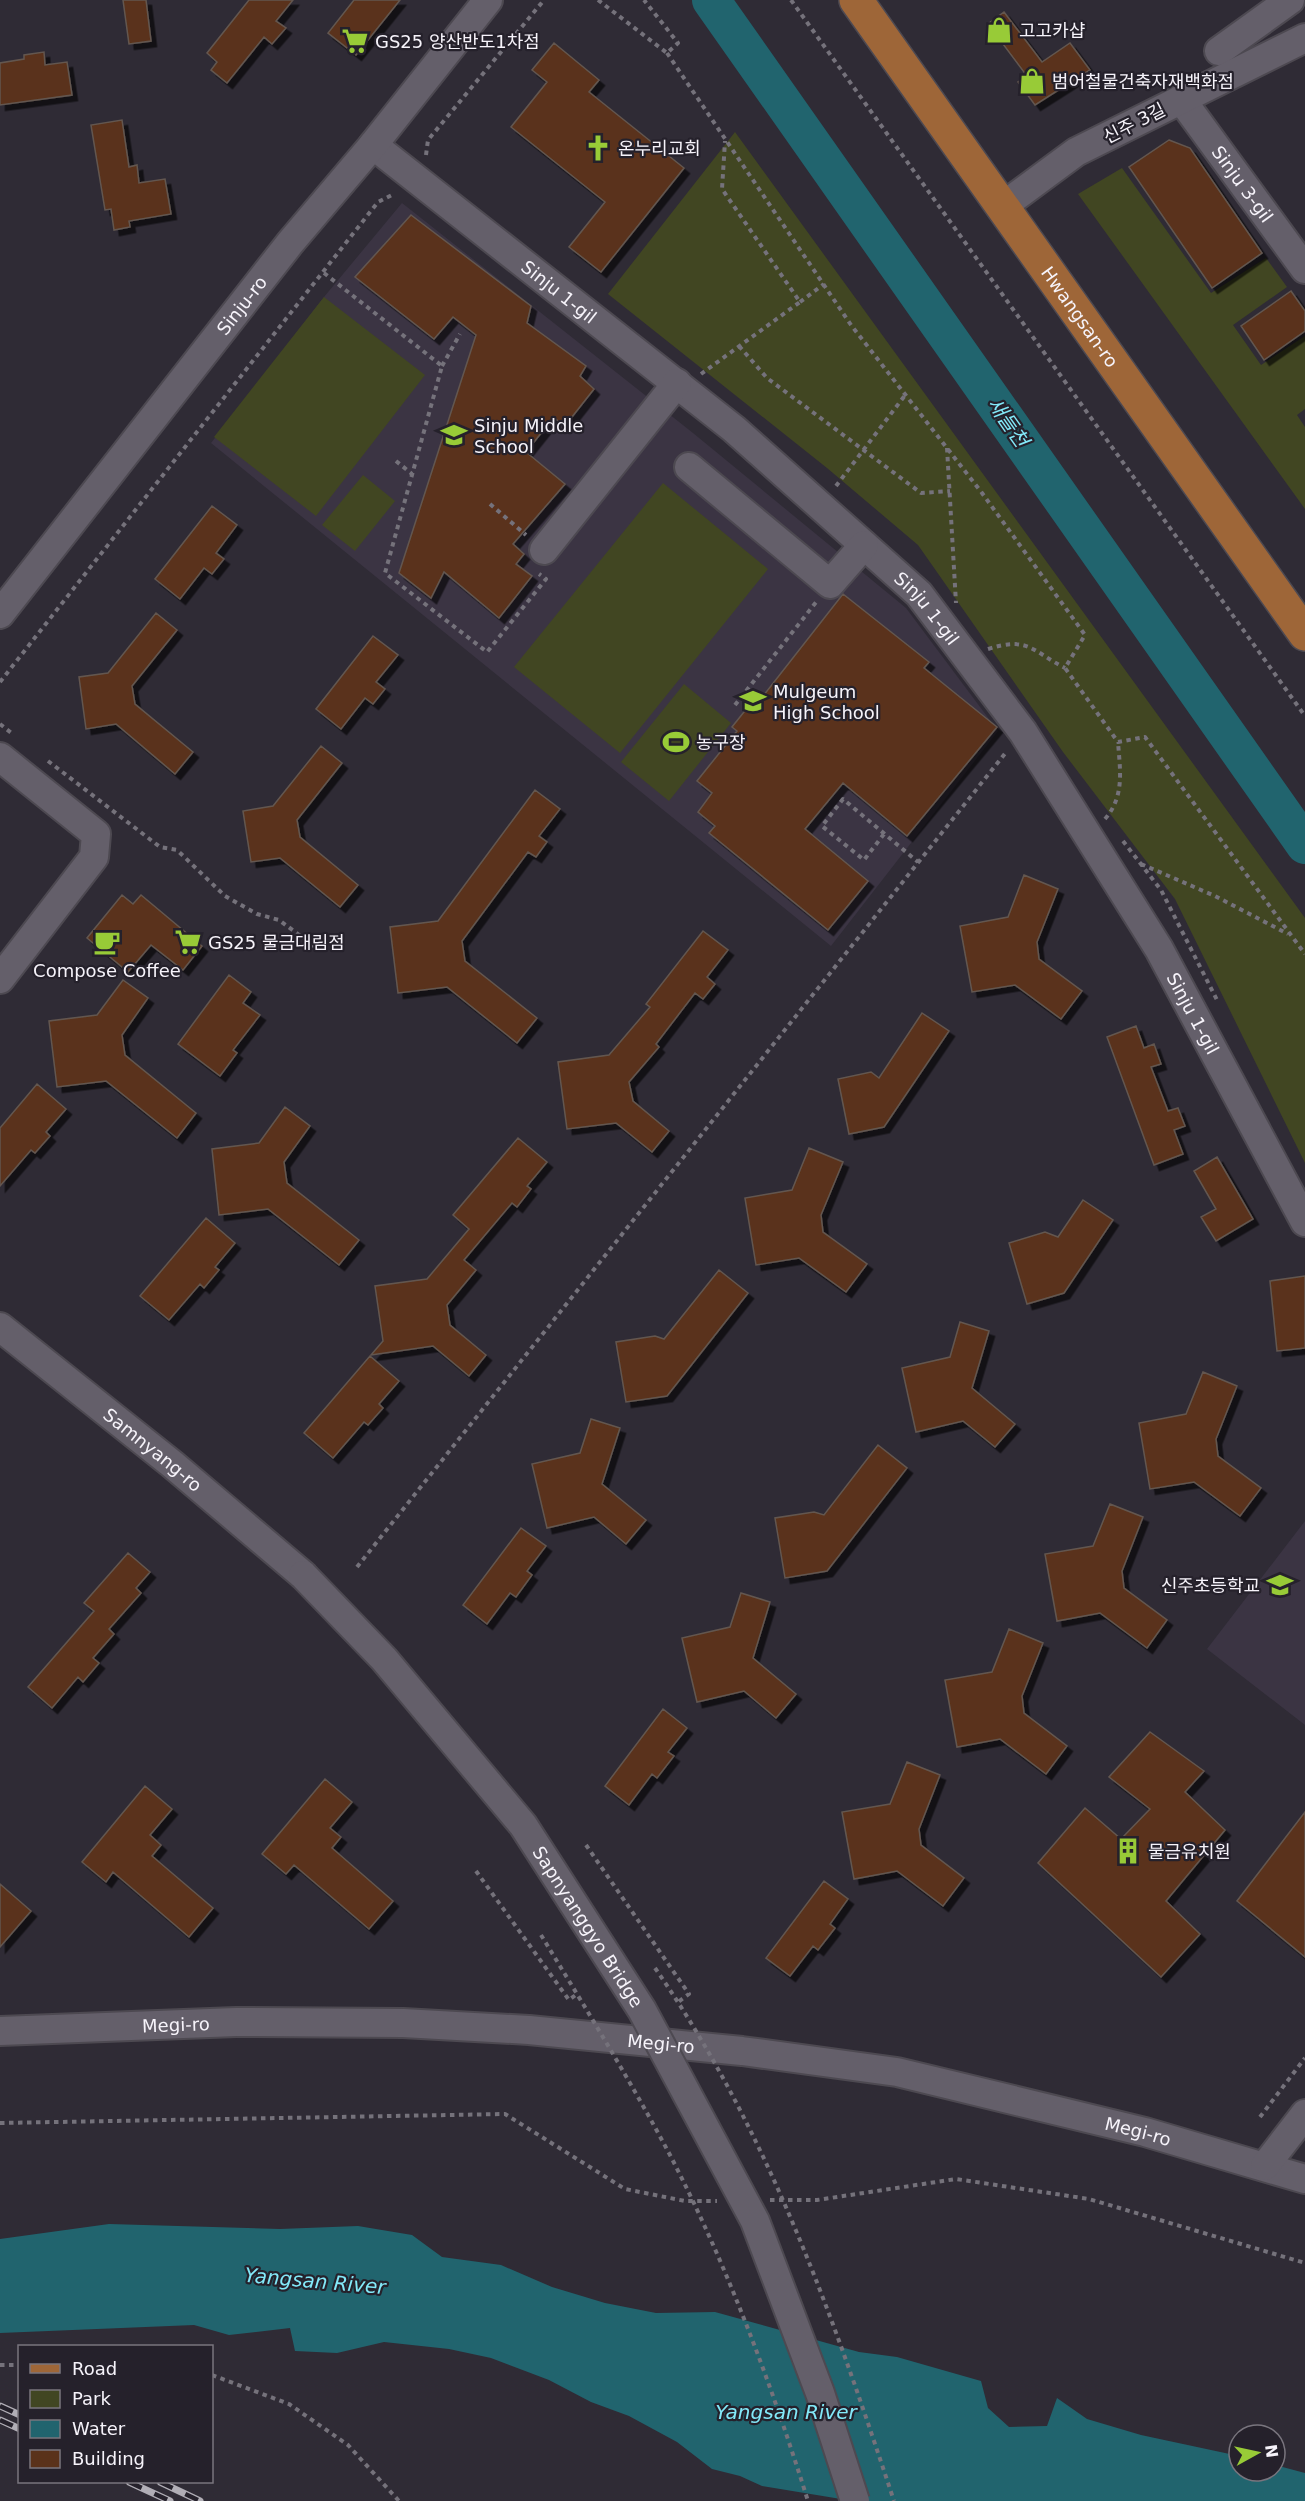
<svg xmlns="http://www.w3.org/2000/svg" width="1305" height="2501" font-family="'DejaVu Sans','Noto Sans KR',sans-serif">
<defs>
<filter id="shadow"><feDropShadow dx="5.5" dy="5.5" stdDeviation="0" flood-color="#0009"/></filter>
</defs>
<rect width="100%" height="100%" fill="#2f2b35"/>
<path fill="#3b3443" d="M402,203L693,433L906,608L998,731L831,946L211,443L324,297Z
M1305,1521V1725L1207,1649Z"/>
<path fill="#414622" d="M735,132L1305,918V1163L1175,899L1063,752L918,545L827,468L608,294Z
M1122,168L1211,293L1266,258L1287,287L1233,325L1261,365L1305,336V409L1297,415L1305,427V509L1078,194Z
M324,297L425,375L316,516L214,437Z
M363,475L395,501L355,551L322,525Z
M663,483L768,569L620,753L514,667Z
M684,684L731,723L669,801L621,762Z"/>
<path fill="#21646e" d="M109,2224L280,2229L358,2226L412,2235L442,2257L501,2265L552,2287L605,2303L656,2313L715,2312L859,2352L897,2357L981,2381L988,2408L1009,2427L1047,2426L1057,2398L1087,2419L1141,2435L1239,2456V2471H1275V2465L1305,2473V2501H853L762,2486L740,2476L712,2469L677,2442L629,2416L591,2402L549,2380L491,2358L449,2349L384,2342L337,2353L295,2351L290,2328L229,2335L194,2325L0,2333V2239Z"/>
<g fill="none" stroke-linecap="round" stroke-linejoin="round">
<path stroke="#21646e" stroke-width="38" d="M711,0L1305,845"/>
</g>
<path fill="#5a321a" stroke="#635750" stroke-width="1.5" filter="url(#shadow)" d="M123,0H146L151,41L129,44Z
M249,0H293L276,21L286,28L272,44L264,37L227,83L211,70L217,62L207,53Z
M354,0H400L356,55L328,33Z
M1004,12L1042,62L1070,43L1090,70L1035,105L1018,82L1027,76L988,24Z
M554,43L599,80L589,92L684,168L601,272L569,247L605,202L511,127L547,82L532,70Z
M44,52L45,65L67,62L72,95L0,105V63L24,59V55Z
M122,120L129,167L137,165L139,183L165,179L171,214L129,221L130,227L114,230L111,209L105,210L91,125Z
M1169,140L1190,148L1262,253L1212,288L1129,167Z
M411,215L531,306L527,323L586,366L580,376L594,389L564,427L554,417L526,452L565,484L513,544L524,554L516,564L532,576L499,618L444,572L431,598L399,573L476,335L453,317L434,339L355,277Z
M1291,291L1305,311V331L1264,360L1241,326Z
M212,506L237,525L216,553L224,559L212,574L204,568L180,599L155,579Z
M843,594L929,662L924,668L997,727L907,836L843,783L805,829L868,881L828,930L709,833L715,826L698,812L712,793L697,781L737,731L732,727L756,697L760,700Z
M156,613L177,630L132,686L135,704L193,752L175,774L116,724L86,729L79,677L108,673Z
M373,636L398,655L376,682L385,689L373,704L365,698L341,729L316,709Z
M321,746L342,763L297,820L300,837L358,885L340,907L280,858L251,862L243,811L273,806Z
M535,790L560,809L539,836L547,842L536,857L528,852L462,941L465,961L537,1018L517,1043L447,987L398,993L390,927L438,921Z
M1024,875L1058,889L1037,942L1039,959L1082,991L1061,1019L1015,985L972,992L960,926L1008,917Z
M122,895L133,904L141,895L202,946L183,970L151,945L128,972L87,938Z
M703,931L728,950L707,977L715,984L703,999L695,993L656,1044L659,1047L629,1082L633,1101L669,1131L652,1152L616,1123L567,1129L558,1062L609,1055L650,1007L646,1004Z
M229,975L251,992L243,1003L260,1015L233,1050L237,1053L220,1076L178,1044Z
M123,980L148,998L122,1035L125,1055L196,1113L177,1138L106,1081L57,1087L49,1021L97,1015Z
M922,1013L949,1031L884,1127L849,1134L838,1079L871,1072L879,1078Z
M1136,1026L1144,1048L1154,1044L1161,1064L1151,1067L1168,1111L1178,1108L1185,1126L1174,1130L1183,1154L1154,1165L1107,1037Z
M37,1084L66,1109L46,1132L50,1136L35,1153L31,1150L0,1186V1128Z
M285,1107L310,1126L284,1162L287,1183L359,1240L339,1265L268,1209L219,1215L212,1149L259,1143Z
M518,1138L547,1162L527,1186L531,1189L517,1207L512,1203L464,1260L476,1270L447,1305L450,1325L486,1355L469,1376L433,1346L371,1355L383,1341L375,1286L427,1279L469,1229L453,1215Z
M809,1148L843,1162L821,1215L823,1232L867,1264L846,1292L799,1258L756,1265L745,1198L792,1190Z
M1217,1157L1253,1219L1216,1241L1201,1217L1216,1209L1194,1171Z
M1083,1200L1113,1220L1064,1293L1027,1304L1009,1243L1045,1232L1058,1237Z
M206,1218L235,1243L215,1267L219,1270L204,1288L200,1284L169,1320L140,1296Z
M719,1270L748,1293L667,1396L626,1402L616,1342L655,1336L664,1339Z
M1305,1276V1348L1277,1351L1270,1281Z
M960,1322L989,1331L972,1388L1015,1424L995,1447L963,1421L916,1432L902,1368L950,1357Z
M370,1356L399,1381L379,1404L383,1408L368,1425L364,1422L333,1458L304,1433Z
M1203,1372L1237,1386L1216,1439L1218,1456L1261,1488L1240,1516L1194,1482L1150,1489L1139,1423L1186,1414Z
M591,1419L620,1428L602,1484L646,1520L626,1544L594,1517L547,1528L532,1464L580,1453Z
M878,1445L907,1468L827,1571L785,1578L775,1518L814,1512L824,1515Z
M1110,1504L1143,1517L1122,1571L1124,1588L1167,1620L1147,1648L1100,1613L1057,1621L1045,1554L1093,1546Z
M521,1528L546,1546L527,1571L532,1575L516,1597L510,1593L487,1624L463,1605Z
M128,1553L150,1572L136,1588L141,1593L109,1629L114,1634L93,1658L99,1663L83,1682L78,1677L52,1708L28,1687L94,1611L84,1603Z
M741,1593L770,1602L753,1658L796,1694L776,1718L744,1691L697,1702L682,1638L730,1627Z
M1009,1629L1043,1643L1022,1696L1024,1713L1067,1746L1046,1774L1000,1739L957,1747L945,1680L992,1672Z
M663,1709L687,1728L668,1752L674,1756L657,1778L652,1774L629,1805L605,1786Z
M1150,1732L1204,1771L1185,1792L1225,1830L1166,1901L1200,1934L1161,1977L1038,1863L1085,1808L1121,1839L1150,1809L1109,1777Z
M907,1762L940,1775L919,1829L921,1845L964,1878L943,1906L897,1871L854,1879L842,1812L890,1804Z
M325,1779L352,1802L330,1828L341,1837L332,1848L393,1901L369,1929L294,1865L286,1874L262,1854Z
M145,1786L172,1809L150,1835L161,1845L152,1856L213,1908L189,1937L113,1872L106,1882L82,1862Z
M1305,1812V1957L1237,1901Z
M824,1881L848,1899L830,1924L835,1928L818,1950L813,1946L790,1976L766,1958Z
M0,1884L31,1911L0,1947Z"/>
<g fill="none" stroke-linecap="round" stroke-linejoin="round">
<g stroke="#4d4951" stroke-width="32">
<g id="minor">
<path d="M1219,51L1290,0"/>
<path id="s1" d="M1181,99L1305,269"/>
<path id="s2" d="M373,145L734,429L919,594L1023,732L1159,949L1305,1222"/>
<path d="M1003,206L1076,152L1305,38"/>
<path d="M689,467L830,584L864,545"/>
<path d="M544,550L677,383"/>
<path id="s3" d="M0,614L290,243L373,145L488,0"/>
<path d="M0,757L96,834L94,857L0,979"/>
<path id="s4" d="M0,1327L172,1464L303,1575"/>
<path id="s5" d="M0,2031L236,2022L403,2023L529,2030L742,2051L897,2072L1145,2132L1305,2179"/>
<path d="M1265,2166L1305,2114"/>
</g>
</g>
<g stroke="#4d4951" stroke-width="36">
<g id="major">
<path id="s6" d="M856,0L1305,634"/>
</g>
</g>
<path stroke="#75727b" stroke-width="4" stroke-dasharray="4.5 4.5" stroke-linecap="butt" d="M598,0L667,53L678,43L644,0
M791,0L1305,716
M667,53L851,325L982,493L1080,628L1085,635L1065,668L1118,742L1145,737L1305,954
M426,155L428,140L544,0
M324,273L442,366L385,573L487,652L546,579L539,574
M800,302L824,284
M739,346L767,378L921,493L950,491
M442,366L460,334
M701,374L800,302L722,189L725,141
M947,448L956,603
M396,461L412,474
M836,486L906,394
M490,504L526,535
M988,649C1028,636 1032,651 1065,668
M0,682L378,202L394,194
M735,705L817,601
M0,724L14,735
M48,761L160,847L177,850L225,896L257,914L279,920L318,949
M1105,819C1125,796 1120,770 1118,742
M884,834L864,860L822,826L843,799L918,862
M1123,841L1161,890L1218,1002
M1141,864L1215,896L1288,934
M357,1567L1007,751
M586,1845L689,1994L678,2002
M476,1871L569,2000L577,1994
M1260,2117L1305,2058
M0,2123L505,2114L625,2189L685,2201H717
M770,2200H817L956,2179L1089,2199L1305,2263
M0,2365H20
M212,2375L289,2404L348,2445L399,2501"/>
<use href="#minor" stroke="#645f6a" stroke-width="28"/>
<use href="#major" stroke="#9e6638" stroke-width="33"/>
<g stroke="#b1aeb6" stroke-width="7">
<path id="rail" d="M0,2406L20,2415
M0,2420L20,2429
M129,2482L170,2501
M160,2482L200,2501"/>
</g>
<use href="#rail" stroke="#25212b" stroke-width="4.5" stroke-dasharray="14" stroke-linecap="butt"/>
<g stroke="#4d4951" stroke-width="32" stroke-linecap="butt">
<g id="minor-bridge">
<path id="s7" d="M303,1575L384,1659L523,1825L642,2010L755,2221L820,2393L855,2501"/>
</g>
</g>
<path stroke="#75727b" stroke-width="4" stroke-dasharray="4.5 4.5" stroke-linecap="butt" d="M541,1935C585,2007 630,2080 670,2155C727,2265 771,2383 808,2501
M655,1968C768,2130 833,2316 894,2501"/>
<use href="#minor-bridge" stroke="#645f6a" stroke-width="28"/>
</g>
<defs>
<g id="shop-bare" transform="scale(2.07)"><path d="M-5-2.5h2.3a2.7 3.5 0 0 1 5.4 0H5L5.5 6h-11ZM-1.5-2.5h3a1.5 2.3 0 0 0-3 0Z" fill="#98cb37" stroke="#25212b" stroke-width="2.5" paint-order="stroke"/></g>
<g id="supermarket-bare" transform="scale(2.07)"><path d="M-6-5.5h2.5l.6 2H6L4.5 2H-2.5L-4.4-4H-6ZM-1.5 3.2a1.3 1.3 0 1 0 .1 0ZM3 3.2a1.3 1.3 0 1 0 .1 0Z" fill="#98cb37" stroke="#25212b" stroke-width="2.5" paint-order="stroke"/></g>
<g id="church-bare" transform="scale(2.07)"><path d="M-1.2-6h2.4v3.5h3.3v2.4h-3.3V6h-2.4V-.1h-3.3v-2.4h3.3Z" fill="#98cb37" stroke="#25212b" stroke-width="2.5" paint-order="stroke"/></g>
<g id="school-bare" transform="scale(2.07)"><path d="M0-5L7-2L0 1L-7-2ZM-4 1L0 2.5L4 1V4Q0 6-4 4Z" fill="#98cb37" stroke="#25212b" stroke-width="2.5" paint-order="stroke"/></g>
<g id="stadium-bare" transform="scale(2.07)"><path d="M0-5a6.5 5 0 1 0 0 10a6.5 5 0 1 0 0-10ZM-3.5-1.8h7v3.6h-7Z" fill="#98cb37" stroke="#25212b" stroke-width="2.5" paint-order="stroke"/></g>
<g id="cafe-bare" transform="scale(2.07)"><path d="M-5.5-4.5H6V0H3Q3 3.5 0 3.5H-2.5Q-5.5 3.5-5.5 0ZM3-3.2v2h1.7v-2ZM-6 4.5H4V6H-6Z" fill="#98cb37" stroke="#25212b" stroke-width="2.5" paint-order="stroke"/></g>
<g id="building-bare" transform="scale(2.07)"><path d="M-4-6H4V6H1V3H-1V6H-4ZM-2.5-4.3h1.7v1.8h-1.7ZM.8-4.3h1.7v1.8H.8ZM-2.5-1h1.7V.8h-1.7ZM.8-1h1.7V.8H.8Z" fill="#98cb37" stroke="#25212b" stroke-width="2.5" paint-order="stroke"/></g>
</defs>
<g fill-rule="evenodd">
<use href="#shop-bare" x="999" y="30"/>
<use href="#supermarket-bare" x="355" y="41"/>
<use href="#shop-bare" x="1032" y="81"/>
<use href="#church-bare" x="598" y="148"/>
<use href="#school-bare" x="454" y="435"/>
<use href="#school-bare" x="753" y="701"/>
<use href="#stadium-bare" x="676" y="742"/>
<use href="#cafe-bare" x="107" y="942"/>
<use href="#supermarket-bare" x="188" y="942"/>
<use href="#school-bare" x="1280" y="1585"/>
<use href="#building-bare" x="1128" y="1851"/>
</g>
<g text-anchor="middle" dominant-baseline="central" stroke-width="4.5" stroke-linejoin="round" paint-order="stroke">
<g font-size="18" fill="#f6f3fa" stroke="#25212b" text-anchor="start">
<text x="1019" y="30">고고카샵</text>
<text x="375" y="41">GS25 양산반도1차점</text>
<text x="1052" y="81">범어철물건축자재백화점</text>
<text x="618" y="148">온누리교회</text>
<text x="474" y="425">Sinju Middle<tspan x="474" dy="21">School</tspan></text>
<text x="773" y="691">Mulgeum<tspan x="773" dy="21">High School</tspan></text>
<text x="696" y="742">농구장</text>
<text x="208" y="942">GS25 물금대림점</text>
<text x="107" y="970" text-anchor="middle">Compose Coffee</text>
<text x="1260" y="1585" text-anchor="end">신주초등학교</text>
<text x="1148" y="1851">물금유치원</text>
</g>
<g font-size="18" fill="#f6f3fa" stroke="#25212b">
<text transform="translate(1134 123) rotate(-27)">신주 3길</text>
<text stroke="none"><textPath href="#s1" startOffset="105">Sinju 3-gil</textPath></text>
<text stroke="none"><textPath href="#s2" startOffset="237">Sinju 1-gil</textPath></text>
<text stroke="none"><textPath href="#s3" startOffset="392">Sinju-ro</textPath></text>
<text stroke="none"><textPath href="#s6" startOffset="388">Hwangsan-ro</textPath></text>
<text stroke="none"><textPath href="#s2" startOffset="723">Sinju 1-gil</textPath></text>
<text stroke="none"><textPath href="#s2" startOffset="1209">Sinju 1-gil</textPath></text>
<text stroke="none"><textPath href="#s4" startOffset="196">Samnyang-ro</textPath></text>
<text stroke="none"><textPath href="#s7" startOffset="454">Sapnyanggyo Bridge</textPath></text>
<text stroke="none"><textPath href="#s5" startOffset="176">Megi-ro</textPath></text>
<text stroke="none"><textPath href="#s5" startOffset="662">Megi-ro</textPath></text>
<text stroke="none"><textPath href="#s5" startOffset="1148">Megi-ro</textPath></text>
</g>
<g font-size="20" font-style="italic" fill="#83e9f9" stroke="#25212b">
<text transform="translate(1008 422) rotate(55)">새들천</text>
<text transform="translate(315 2281) rotate(5)">Yangsan River</text>
<text x="786" y="2412">Yangsan River</text>
</g>
</g>
<rect x="18" y="2345" width="195" height="138" fill="#25212b" stroke="#79757e" stroke-width="1.5"/>
<rect x="30" y="2364" width="30" height="9" fill="#9e6638" stroke="#79757e" stroke-width="1.5"/>
<text x="72" y="2375" font-size="18" fill="#f6f3fa">Road</text>
<rect x="30" y="2390" width="30" height="18" fill="#414622" stroke="#79757e" stroke-width="1.5"/>
<text x="72" y="2405" font-size="18" fill="#f6f3fa">Park</text>
<rect x="30" y="2420" width="30" height="18" fill="#21646e" stroke="#79757e" stroke-width="1.5"/>
<text x="72" y="2435" font-size="18" fill="#f6f3fa">Water</text>
<rect x="30" y="2450" width="30" height="18" fill="#5a321a" stroke="#79757e" stroke-width="1.5"/>
<text x="72" y="2465" font-size="18" fill="#f6f3fa">Building</text>
<g transform="translate(1257 2453) rotate(82)"><circle r="28" fill="#25212b" stroke="#79757e" stroke-width="1.5"/>
<path d="M0-4.5L10 22L0 15L-10 22Z" fill="#98cb37"/>
<text y="-9" font-size="16" font-weight="bold" text-anchor="middle" fill="#f6f3fa">N</text>
</g>
</svg>
